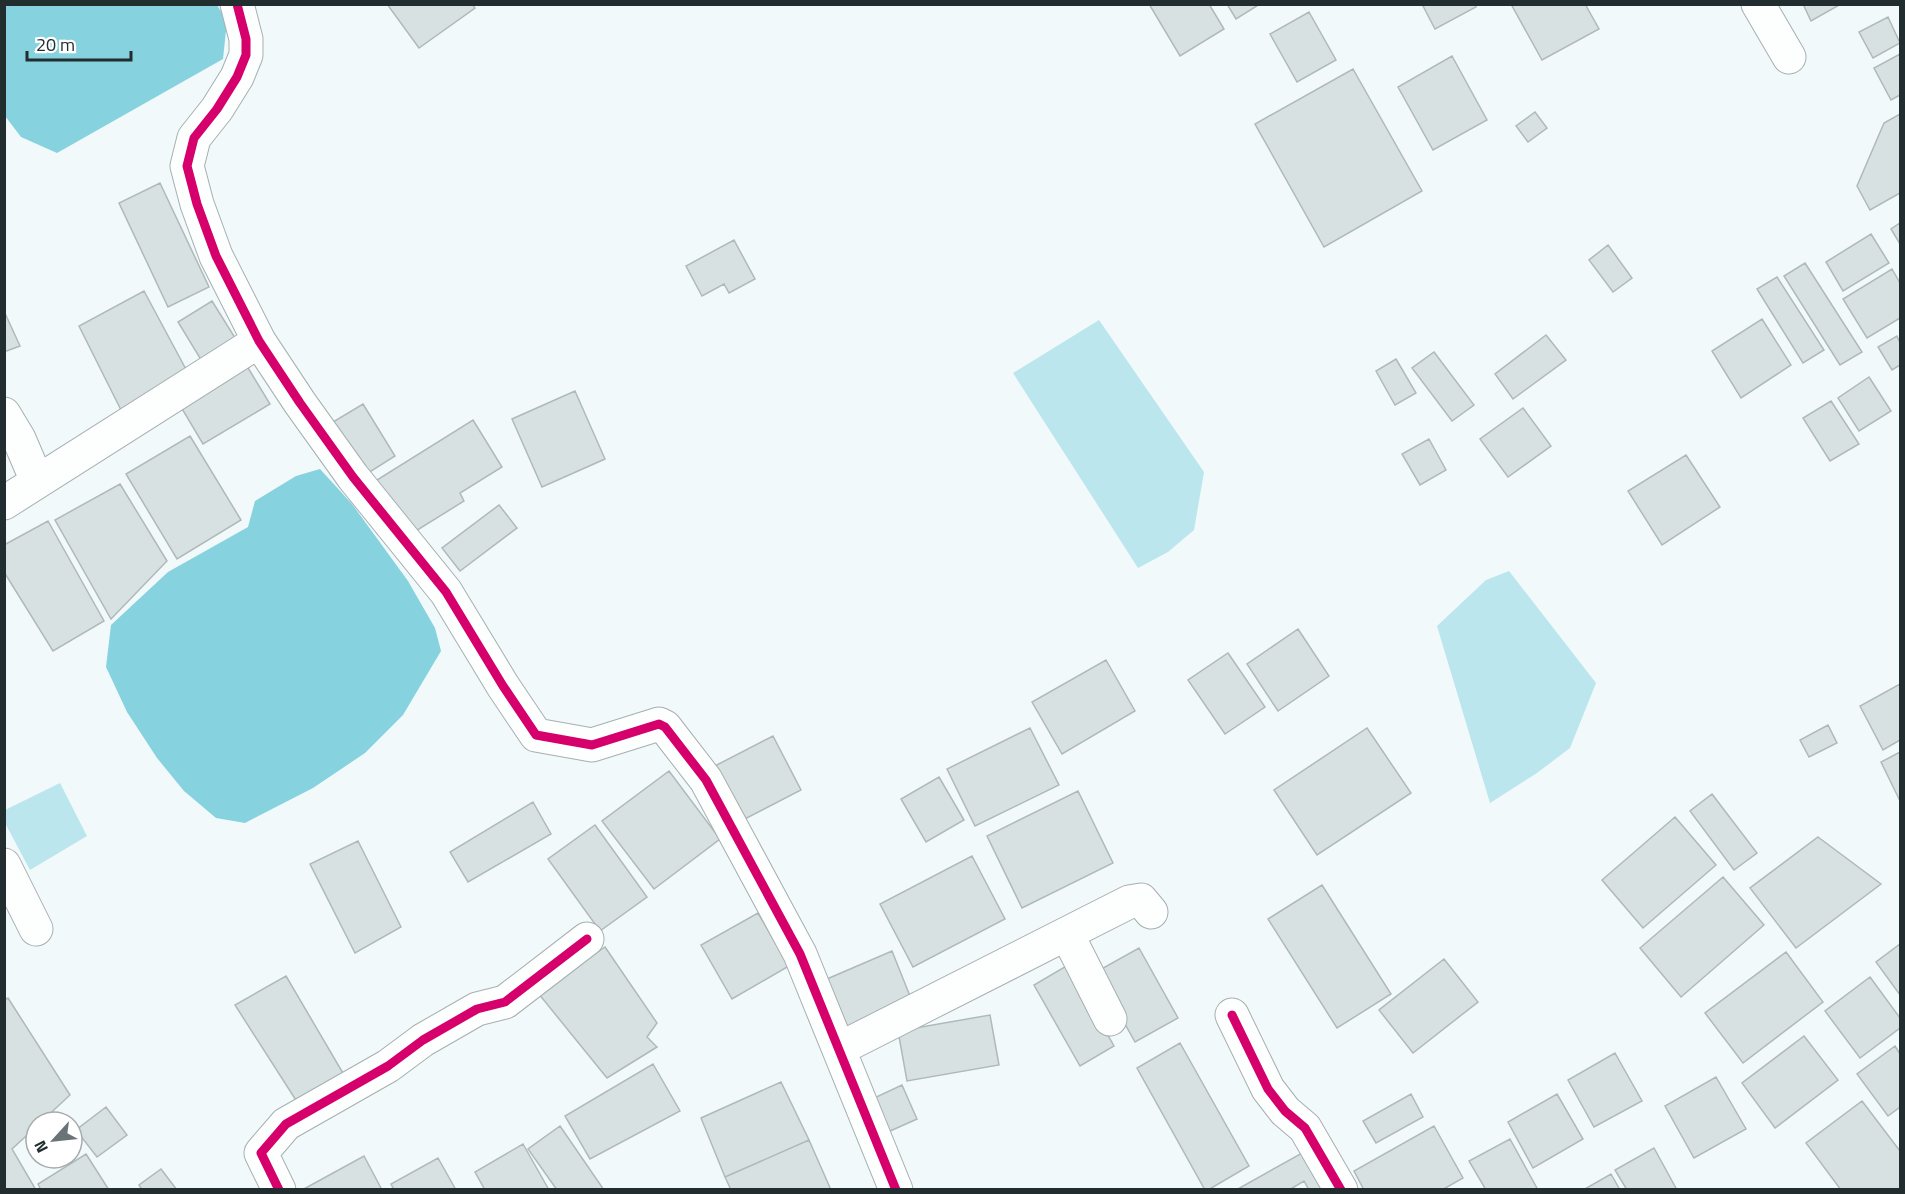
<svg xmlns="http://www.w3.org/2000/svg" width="1905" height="1194" font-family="'Titillium Web',sans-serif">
<rect width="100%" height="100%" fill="#f2f9fa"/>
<path fill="#bbe6ed" d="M1099,320L1204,472L1194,530L1168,552L1138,568L1013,373Z
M1509,571L1596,683L1570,748L1537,773L1490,803L1437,626L1486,580Z
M60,783L87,836L30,870L5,823V810Z"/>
<path fill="#86d2df" d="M4,5H217L227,21L223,59L57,153L21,137L5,116Z
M320,469L352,504L408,581L435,628L441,651L403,715L365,753L313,788L245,823L216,818L184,791L157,758L127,712L106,667L111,625L168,572L248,527L255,501L296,476Z"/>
<path fill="#d8e1e2" stroke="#b0b9ba" stroke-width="1.5" d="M387,4H472L475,8L419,48Z
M1149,4H1209L1224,29L1180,56Z
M1227,4H1260L1236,19Z
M1422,4H1475L1476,7L1435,29Z
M1511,4H1585L1599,29L1542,60Z
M1803,4H1841L1811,21Z
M1309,12L1336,60L1297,82L1270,34Z
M1888,17L1900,43L1873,58L1859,32Z
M1900,54V95L1891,100L1874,68Z
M1452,56L1487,120L1433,150L1398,87Z
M1353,69L1422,191L1324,247L1255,124Z
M1535,112L1547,128L1528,142L1516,126Z
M1900,114V193L1870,210L1857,186L1884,123Z
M160,183L209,287L168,307L119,203Z
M1900,223V244L1891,229Z
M1871,234L1889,263L1843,291L1826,262Z
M734,240L755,279L729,293L724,284L702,296L686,266Z
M1608,245L1632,278L1613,292L1589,260Z
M1805,263L1862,352L1840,365L1784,276Z
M1892,269L1900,283V318L1867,338L1843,299Z
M1777,277L1824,350L1803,363L1757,289Z
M144,291L189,375L122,412L79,326Z
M212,301L237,341L203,363L178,322Z
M4,311L20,346L4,352Z
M1762,319L1791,365L1741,398L1712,351Z
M1546,335L1566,360L1513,399L1495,374Z
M1897,336L1900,343V365L1892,370L1878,347Z
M1434,352L1474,405L1452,421L1412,368Z
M1396,359L1416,393L1395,405L1376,371Z
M245,363L270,404L203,444L178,402Z
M1869,377L1891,411L1859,431L1838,398Z
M575,391L605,459L542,487L512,419Z
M1831,401L1859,444L1830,461L1803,418Z
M363,404L395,456L365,475L333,422Z
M1523,408L1551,446L1508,477L1480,439Z
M473,420L502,467L460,493L464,501L411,534L377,480Z
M190,436L241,520L177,559L126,474Z
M1429,439L1446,470L1420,485L1402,454Z
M1686,455L1720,507L1662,545L1628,491Z
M120,484L167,561L111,619L55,520Z
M499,505L517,528L460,571L442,548Z
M48,521L104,621L53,651L4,572V545Z
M1298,629L1329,676L1278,711L1247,664Z
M1228,653L1265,707L1225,734L1188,680Z
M1106,660L1135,711L1062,754L1032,702Z
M1900,684V740L1883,750L1860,706Z
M1828,725L1837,743L1809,757L1800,740Z
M1030,728L1059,785L975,826L947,769Z
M1367,728L1411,793L1317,855L1274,790Z
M773,736L801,790L737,823L709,769Z
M1900,752V801L1881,762Z
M669,771L720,839L654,889L602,821Z
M939,777L964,820L926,842L901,799Z
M1078,791L1113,863L1022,908L987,836Z
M1712,794L1757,853L1734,870L1690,811Z
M533,802L551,834L468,882L450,852Z
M1675,817L1716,865L1643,928L1602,880Z
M595,825L647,897L600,931L548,859Z
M1818,837L1881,884L1796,948L1750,888Z
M358,841L401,927L355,953L310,864Z
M972,856L1005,919L913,967L880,904Z
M1723,877L1764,925L1681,997L1640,948Z
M1322,885L1391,994L1337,1028L1268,919Z
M758,913L789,966L732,999L701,945Z
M1900,944V995L1876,962Z
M605,947L657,1023L647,1037L657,1047L607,1078L538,993Z
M1139,948L1178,1018L1135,1042L1096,972Z
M892,951L912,1001L848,1028L827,979Z
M1786,952L1823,1002L1743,1063L1705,1013Z
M1444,959L1478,1002L1413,1053L1379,1010Z
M1068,965L1114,1046L1080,1066L1034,985Z
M286,976L347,1080L299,1105L235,1005Z
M1870,977L1900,1018V1028L1860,1058L1825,1011Z
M8,998L70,1095L41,1122H36V1127L12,1149L36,1190H4V1000Z
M990,1015L999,1065L907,1081L898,1031Z
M1804,1036L1838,1080L1775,1128L1742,1083Z
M1180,1043L1249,1166L1208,1190H1205L1137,1068Z
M1895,1046L1900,1054V1107L1888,1116L1857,1074Z
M1615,1053L1642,1101L1594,1127L1568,1080Z
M653,1064L680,1111L590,1159L565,1116Z
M1716,1077L1746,1129L1694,1158L1665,1106Z
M781,1082L809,1140L725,1177L701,1118Z
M902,1085L917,1119L888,1132L872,1099Z
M1411,1094L1423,1117L1376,1143L1363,1121Z
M1557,1094L1583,1139L1533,1168L1508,1122Z
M1862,1101L1900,1151V1188L1898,1190H1841L1806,1143Z
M106,1107L127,1135L97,1157L76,1130Z
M560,1126L604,1190H557L528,1149Z
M1434,1126L1463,1178L1442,1190H1364L1354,1171Z
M1510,1139L1538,1190H1486L1469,1161Z
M809,1140L831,1190H731L725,1177Z
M523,1144L549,1190H485L475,1172Z
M1311,1148L1324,1190H1309L1304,1181L1289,1190H1236Z
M1654,1148L1677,1190H1627L1615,1170Z
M86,1154L109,1190H41L38,1184Z
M364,1156L382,1190H302Z
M438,1158L456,1190H394L391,1184Z
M161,1169L177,1190H142L139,1185Z
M1611,1174L1620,1190H1583Z"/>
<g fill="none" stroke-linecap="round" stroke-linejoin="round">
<g stroke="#a7afb0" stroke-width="35">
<path id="minor" d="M237,4L246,39V55L237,77L217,109L194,138L187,166L197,204L216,256L259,341L300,403L353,477L446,592L503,686L536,735L592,745L659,724L665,727L706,780L800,954L896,1190
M1758,4L1789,57
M4,414L19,439L37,481
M4,503L259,341
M4,865L36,929
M1067,934L1110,1019
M1232,1015L1268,1089L1285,1111L1305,1128L1341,1190
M839,1049L1129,902L1141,900L1151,912
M279,1190L261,1153L286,1124L388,1066L423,1040L477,1009L505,1002L587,939"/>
</g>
<use href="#minor" stroke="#fdfefe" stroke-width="33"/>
<g stroke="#fff" stroke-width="13">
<path id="cycleway" d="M237,4L246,39V55L237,77L217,109L194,138L187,166L197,204L216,256L259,341L300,403L353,477L446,592L503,686L536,735L592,745L659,724L665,727L706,780L800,954L896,1190
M1232,1015L1268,1089L1285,1111L1305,1128L1341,1190
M279,1190L261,1153L286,1124L388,1066L423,1040L477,1009L505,1002L587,939"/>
</g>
<use href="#cycleway" stroke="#d6006c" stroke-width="9"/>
</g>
<rect width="1905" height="1194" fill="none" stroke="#212d2f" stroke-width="12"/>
<g transform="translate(54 1140) rotate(243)"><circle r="28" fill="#ffffff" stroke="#a6abac" stroke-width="1.5"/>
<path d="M0-4.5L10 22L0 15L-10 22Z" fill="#6a7476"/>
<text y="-9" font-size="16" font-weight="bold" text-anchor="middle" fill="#212d2f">N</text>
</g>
<path d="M27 51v9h104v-9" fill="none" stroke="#212d2f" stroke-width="3"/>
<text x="36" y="51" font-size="18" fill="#212d2f" stroke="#ffffff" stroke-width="4.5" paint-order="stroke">20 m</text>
</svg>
